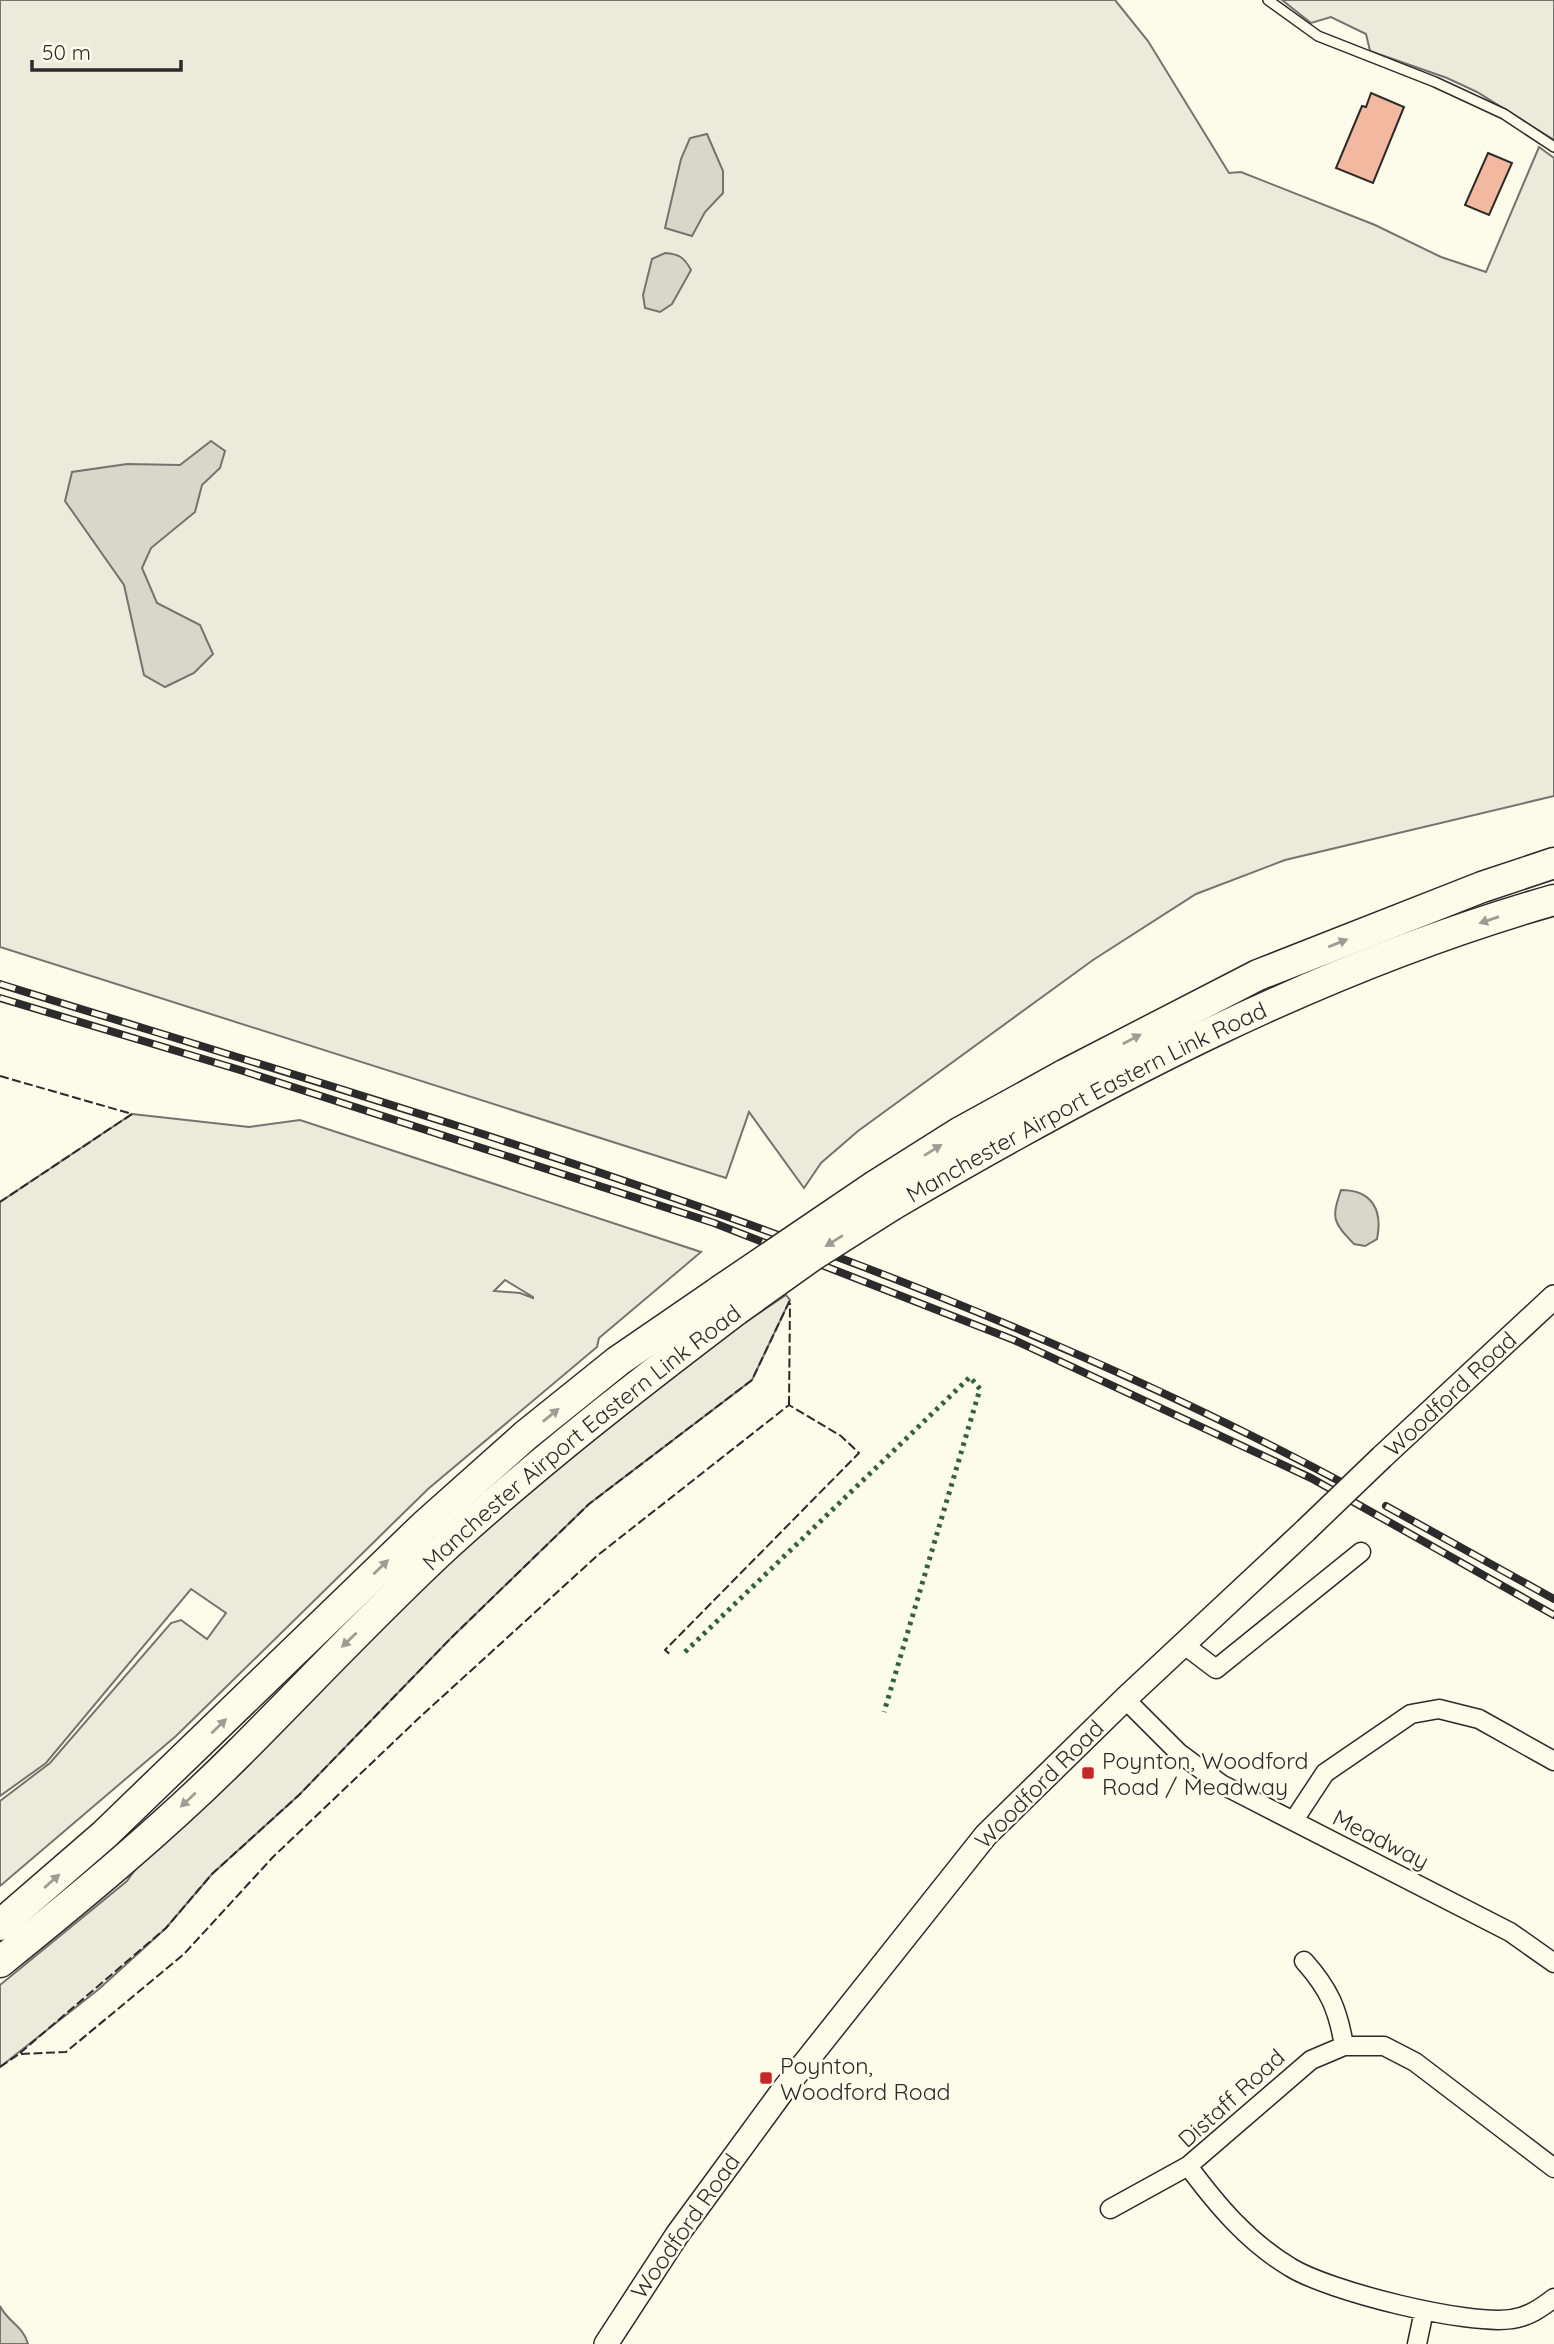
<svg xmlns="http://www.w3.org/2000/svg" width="1554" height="2344" font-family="Quicksand,sans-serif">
<rect width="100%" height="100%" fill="#fdfbea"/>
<path fill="#ecebdb" stroke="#74746e" stroke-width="2" fill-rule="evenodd" d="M0,0H1115L1148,41L1229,173L1241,172L1375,225L1441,257L1486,272L1539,147L1554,158V796L1285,860L1196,894L1093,960L858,1131L821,1163L804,1188L749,1112L726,1178L0,947Z
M1282,0H1554V140L1477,92L1447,78L1370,51L1366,34L1331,17L1311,23Z
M132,1114L249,1127L300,1120L701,1252L599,1338L597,1347L428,1489L176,1736L0,1886V1801L50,1763L171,1623L181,1620L207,1639L226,1613L191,1589L46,1763L0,1796V1202ZM505,1280L533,1297V1298L520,1293L494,1291Z
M786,1295L790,1300L752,1380L589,1504L451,1638L299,1795L212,1874L166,1928L99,1989L0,2067V1985L127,1881L149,1850L505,1507L685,1363Z"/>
<path fill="#d8d7c9" stroke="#74746e" stroke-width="2" d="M707,134L723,171V193L705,212L692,236L665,228L681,159L690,138Z
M665,253C679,254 684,257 691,270L672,304L660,312L645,308L643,295L652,259Z
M211,441L225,451L220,468L202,485L195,512L151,548L142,568L157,603L200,625L213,654L194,673L165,687L144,675L124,585L65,501L72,472L127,464L180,465Z
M1341,1190C1372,1190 1383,1210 1377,1239L1365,1246L1354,1244C1333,1222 1331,1219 1341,1190Z
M0,2306C7,2321 24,2327 28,2344H0Z"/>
<path fill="#f2b8a0" stroke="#2b2b2b" stroke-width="2" d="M1371,93L1404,107L1373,183L1336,168L1362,106L1366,107Z
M1488,153L1512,163L1489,215L1465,205Z"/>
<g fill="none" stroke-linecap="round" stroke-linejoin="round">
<g stroke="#2b2b2b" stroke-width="12">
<path id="service" d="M1268,0L1318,36L1435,82L1504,114L1554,147"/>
</g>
<g stroke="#2b2b2b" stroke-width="21">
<path id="minor" d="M1183,1644L1216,1669L1361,1552
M1125,1699L1179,1753L1221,1784L1510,1932L1554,1963
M1294,1820L1325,1773L1411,1714L1439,1709L1479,1719L1554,1761
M1304,1961C1329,1989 1338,2009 1344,2046
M1188,2166C1217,2205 1248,2242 1290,2267C1328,2291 1468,2326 1512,2319C1528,2317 1541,2308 1554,2298
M1110,2209L1188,2166L1311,2060L1344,2046H1384L1415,2062L1554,2168
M1417,2344L1424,2311"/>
</g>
<g stroke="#2b2b2b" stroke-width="26">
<path id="tertiary" d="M1382,1457L1554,1297
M606,2344L677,2235L781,2093L986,1835L1125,1699L1306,1530"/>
</g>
<g stroke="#2b2b2b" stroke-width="33">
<g id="trunk">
<path d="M875,1186L959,1133L1066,1074L1258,975L1482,887L1554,863"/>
<path id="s1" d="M892,1205C1102,1082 1319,967 1554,900"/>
<path d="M0,1925L104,1835L424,1526L526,1435L618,1361L720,1291"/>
<path id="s2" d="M0,1962C82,1896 165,1827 239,1753C308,1684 374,1613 445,1547C538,1462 636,1386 736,1310"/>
</g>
</g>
<use href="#service" stroke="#fdfbea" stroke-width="9"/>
<use href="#minor" stroke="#fdfbea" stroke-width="18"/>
<use href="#tertiary" stroke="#fdfbea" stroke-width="23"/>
<use href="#trunk" stroke="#fdfbea" stroke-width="30"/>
<g stroke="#2b2b2b" stroke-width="8">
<path id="rail" d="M0,984C461,1127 931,1259 1358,1491
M0,998L240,1070L714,1223L1014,1340L1311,1478L1554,1615
M1386,1506L1554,1599"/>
</g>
<use href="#rail" stroke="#fdfbea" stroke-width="5" stroke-dasharray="16" stroke-linecap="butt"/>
<g stroke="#2b2b2b" stroke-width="26" stroke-linecap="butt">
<path id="tertiary-bridge" d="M1306,1530L1382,1457"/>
</g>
<g stroke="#2b2b2b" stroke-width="33" stroke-linecap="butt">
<path id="trunk-bridge" d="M720,1291L875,1186
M736,1310L813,1255L892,1205"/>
</g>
<use href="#tertiary-bridge" stroke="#fdfbea" stroke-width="23"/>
<use href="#trunk-bridge" stroke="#fdfbea" stroke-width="30"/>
<path stroke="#34623c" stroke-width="5" stroke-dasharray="3.5 5" stroke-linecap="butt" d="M685,1652L970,1377L980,1389L884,1712"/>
<path stroke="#2b2b2b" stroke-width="2" stroke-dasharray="9 3.5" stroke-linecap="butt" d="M0,1076L132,1114L0,1202
M789,1405L790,1303
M20,2053L166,1928L212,1874L299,1795L451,1638L589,1504L752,1380L790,1300
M0,2067L19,2054L66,2052L184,1954L273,1857L420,1717L598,1555L789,1405L841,1436L859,1453L665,1650L672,1656"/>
</g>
<defs><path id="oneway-solid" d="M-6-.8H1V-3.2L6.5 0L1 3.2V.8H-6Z" transform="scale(1.75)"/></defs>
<g fill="#9e9d94">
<use href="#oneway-solid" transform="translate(1489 920) rotate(161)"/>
<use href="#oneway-solid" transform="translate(1338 943) rotate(-22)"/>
<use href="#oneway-solid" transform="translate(1132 1039) rotate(-28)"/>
<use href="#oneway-solid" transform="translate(933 1150) rotate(-32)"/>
<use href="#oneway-solid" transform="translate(834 1241) rotate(148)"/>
<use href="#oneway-solid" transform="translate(551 1415) rotate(-39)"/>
<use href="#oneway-solid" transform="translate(381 1567) rotate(-44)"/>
<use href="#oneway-solid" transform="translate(349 1640) rotate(136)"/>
<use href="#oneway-solid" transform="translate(219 1726) rotate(-44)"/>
<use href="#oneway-solid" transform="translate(188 1800) rotate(137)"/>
<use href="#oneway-solid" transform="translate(52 1881) rotate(-42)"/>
</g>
<g fill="#c62828" stroke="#fdfbea" stroke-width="2.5">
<rect x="1081" y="1766" width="14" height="14" rx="3.5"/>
<rect x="759" y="2071" width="14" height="14" rx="3.5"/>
</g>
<g text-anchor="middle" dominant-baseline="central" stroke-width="5" stroke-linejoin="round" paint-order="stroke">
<g font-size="23" fill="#2b2b2b" stroke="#fdfbea">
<text stroke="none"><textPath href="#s1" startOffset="220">Manchester Airport Eastern Link Road</textPath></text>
<text transform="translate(1450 1394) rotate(-43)">Woodford Road</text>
<text stroke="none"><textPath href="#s2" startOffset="784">Manchester Airport Eastern Link Road</textPath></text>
<text transform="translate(1039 1784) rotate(-45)">Woodford Road</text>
<text transform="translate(1381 1839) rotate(27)">Meadway</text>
<text transform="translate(1231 2098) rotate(-42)">Distaff Road</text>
<text transform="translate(685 2226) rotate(-55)">Woodford Road</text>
</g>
<g font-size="23" fill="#2b2b2b" stroke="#fdfbea" text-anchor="start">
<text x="1102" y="1760">Poynton, Woodford<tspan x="1102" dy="26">Road / Meadway</tspan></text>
<text x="780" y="2065">Poynton,<tspan x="780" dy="26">Woodford Road</tspan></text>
</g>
</g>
<path d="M32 60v10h149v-10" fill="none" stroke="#2b2b2b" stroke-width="3.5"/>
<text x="42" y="60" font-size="21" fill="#2b2b2b" stroke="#fdfbea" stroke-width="5" paint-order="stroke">50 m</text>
</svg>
